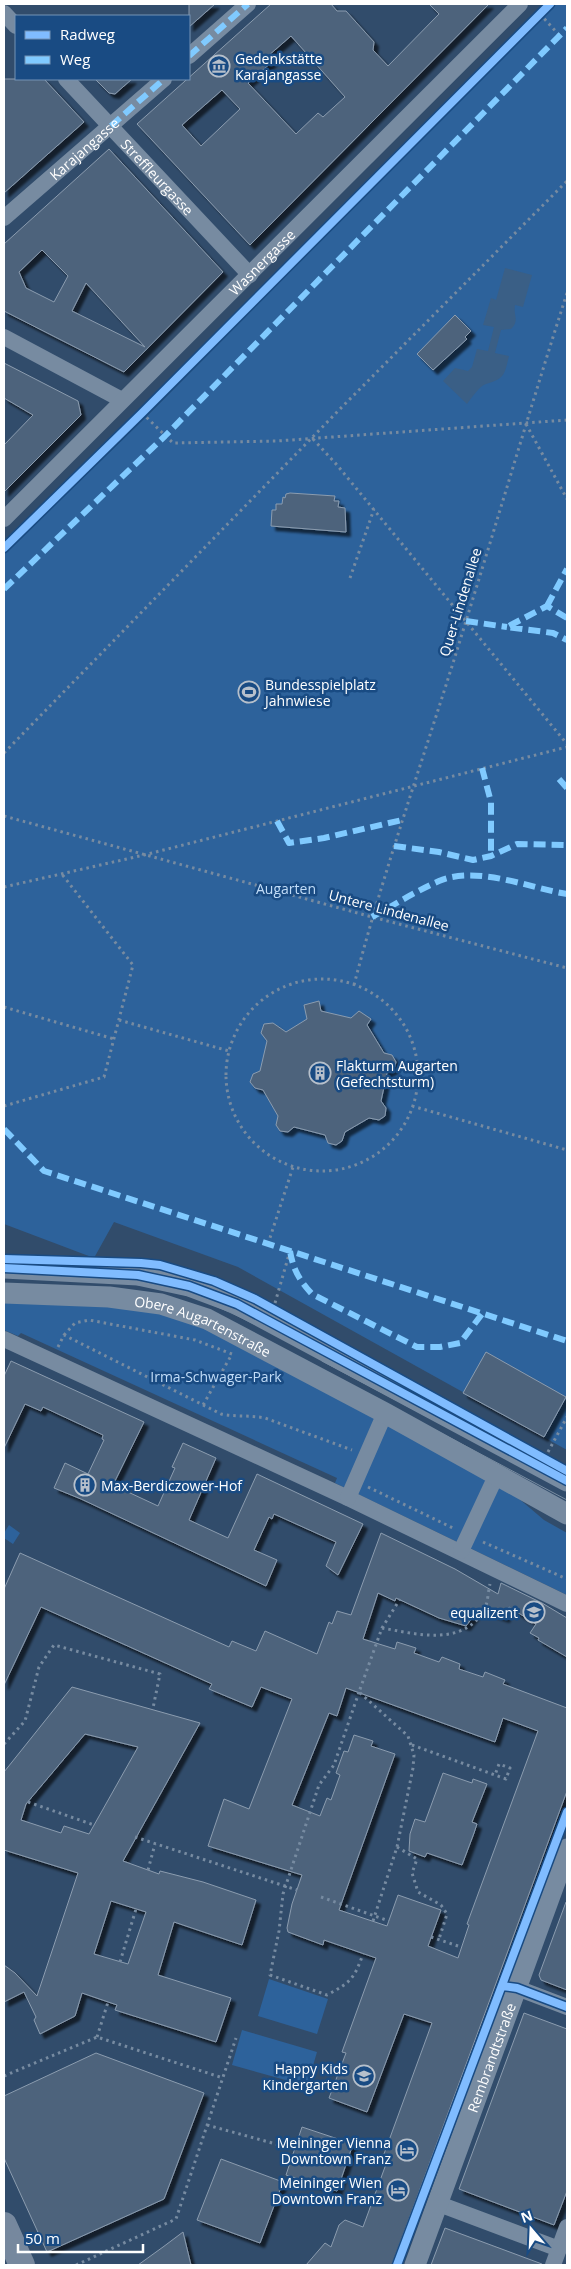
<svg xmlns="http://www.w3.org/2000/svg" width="571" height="2269" font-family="'Open Sans',sans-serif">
<defs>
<filter id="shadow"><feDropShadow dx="4.5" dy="4.5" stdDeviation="1" flood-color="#0009"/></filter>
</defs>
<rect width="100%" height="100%" fill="#314c6b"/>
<path fill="#2d629b" d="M556,4H567V1450L238,1267L114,1222L94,1258L4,1224V554L146,417Z
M4,1300L134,1307L168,1314L235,1338L511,1492L544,1520L567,1533V1595L335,1483L337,1478L21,1333L18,1336L4,1330Z
M9,1525L20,1533L13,1544L4,1538V1533Z
M269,1979L328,1999L317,2034L258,2016Z
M242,2030L317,2052L307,2086L232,2065Z"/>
<path fill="#3a5f86" d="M505,268L532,275L523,307L515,305C513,315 520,321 511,329L501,330L495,353L509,356C504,376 505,378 486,384C479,386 471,399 467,404L443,381L455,368L468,371L472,367L477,349L488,351L494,327L483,325L491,298L496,300Z"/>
<path fill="#4d637c" stroke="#8b9caf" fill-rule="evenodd" filter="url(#shadow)" d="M189,4H215L189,27Z
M271,4H331L337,11H346L374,42L373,50L388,66L439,14L429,4H489L250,245L137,124ZM291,36L345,97L323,117L318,113L296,134L248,83L273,61L268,56ZM222,90L240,109L201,146L182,125Z
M4,79H44L84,122L4,193Z
M95,79H132L115,94L109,93Z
M109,149L223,272L124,372L4,311V244ZM42,250L68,276L54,302L26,288L19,272ZM86,283L145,347L72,311Z
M455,315L471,331L465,337L467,339L433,370L417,354Z
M4,363L78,401L81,415L4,492V445L33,415L4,398Z
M290,493L335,496L334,501H339L338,507L345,508L346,532L271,526L272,510H276V504H282L283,497L285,498L286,494Z
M319,1001L321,1011L351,1018L359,1011L371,1019L367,1025L384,1053L392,1055L396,1062L394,1069L387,1073L381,1101L386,1108L385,1116L379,1120L369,1118L345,1132L342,1141L336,1145L328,1143L325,1135L294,1127L288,1132L280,1131L276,1125L278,1116L263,1090L255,1088L250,1082L253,1074L260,1071L267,1041L261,1033L264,1024L273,1023L286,1032L307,1019L304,1005Z
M486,1352L566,1397L544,1437L463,1393Z
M11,1361L144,1422L113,1485L158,1506L175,1468L172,1467L183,1443L216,1458L189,1520L228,1538L257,1474L363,1524L338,1575L326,1566L336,1542L274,1514L272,1519L269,1517L254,1550L277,1560L266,1586L81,1499L54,1488L65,1463L88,1474L104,1440L102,1439L103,1435L43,1407L41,1411L25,1404L4,1448V1376Z
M381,1533L455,1569L498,1594L501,1583L542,1603L567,1618V1657L538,1640L539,1638L530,1633L536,1624L509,1607L505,1618L479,1609L466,1626L439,1618L396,1598L395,1601L378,1593L363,1639L395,1649L397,1642L416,1648L414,1653L439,1662L442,1657L460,1664L459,1669L483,1677L485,1672L505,1680L503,1684L567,1708V1791L392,2265H306L325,2243L331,2247L339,2225L345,2220L363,2227L389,2156L384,2154L432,2023L404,2014L367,2112L329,2098L346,2053L342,2052L376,1958L324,1940L323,1945L288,1932L287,1928L292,1904L302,1875L208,1846L224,1799L249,1809L292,1699L261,1687L252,1707L209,1689L212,1684L41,1607L4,1685V1589L20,1553L229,1647L232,1641L256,1651L265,1631L317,1654L329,1622L332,1624L337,1611L351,1615ZM346,1688L495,1742L503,1718L538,1731L467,1924L469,1925L458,1958L428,1946L441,1910L398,1895L387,1926L339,1910L395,1754L371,1746L373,1741L354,1735L348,1752L344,1751L336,1773L340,1775L331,1800L327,1798L320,1816L292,1805L329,1713L337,1716Z
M72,1687L200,1723L123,1861L159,1874L160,1871L203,1882L256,1900L242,1945L174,1922L158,1975L231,1998L216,2042L115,2010L117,2005L82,1993L75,2016L40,2034L34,2020L36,2017L24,1992L4,2002V1965L15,1973L37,1996L78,1873L4,1850V1772ZM85,1734L138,1747L89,1834L64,1826L61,1833L21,1820L26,1804ZM111,1901L146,1912L128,1964L94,1954Z
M443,1773L472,1783L473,1779L487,1784L472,1822L477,1824L474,1833L462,1865L427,1853L425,1857L409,1851L410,1834L415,1819L425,1822Z
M566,1902L567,1903V1990L541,1980L539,1975Z
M524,2013L567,2029V2191L554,2225L459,2189Z
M96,2053L204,2093L164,2199L47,2252L4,2158V2096Z
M302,2127L353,2144L337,2191L286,2175Z
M221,2159L283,2182L260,2243L197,2220Z
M445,2228L542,2264V2265H431Z
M183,2232L191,2265H138L163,2247Z"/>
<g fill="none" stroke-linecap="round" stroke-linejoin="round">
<path stroke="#778ba1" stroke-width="3" stroke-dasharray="2.5 4" stroke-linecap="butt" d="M540,14L560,36
M142,413L173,443L277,441L567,420
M526,424L567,499
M313,439L337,465L567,744
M350,578L374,509
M4,753L338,411L567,181
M4,816L372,917L567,968
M4,887L144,855L567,747
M226 1075a96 96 0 1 1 192 0a96 96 0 1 1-192 0Z
M354,985C386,862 429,743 466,621C500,512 532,402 567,293
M4,1007L114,1039
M119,1020L229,1051
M4,1106L104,1077L133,965L61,873
M412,1106L567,1150
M268,1244L293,1167
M275,1303L290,1251
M64,1335L75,1323L89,1320L195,1340L232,1354L203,1405
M58,1347L64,1335L221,1414C236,1417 250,1415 265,1418L352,1450
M548,1452L567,1417
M368,1487L455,1529
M483,1542L567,1579
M382,1628C416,1634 463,1647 484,1610C488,1603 488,1592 490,1584
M359,1692L334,1765L319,1785L283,1894L279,1931L270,1975L327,1995C351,1982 354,1979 363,1954
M4,1744L25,1721L39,1667L54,1645L160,1674L153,1708
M412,1745L495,1775L506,1779L510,1768L499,1764L495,1775
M28,1802L94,1825
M135,1837L297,1890
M397,1847L417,1859L412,1873L418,1892L441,1905L447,1914L439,1939
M148,1870L155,1844
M321,1897L389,1921
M373,1921L397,1847L413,1768L414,1755L408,1736L359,1692L382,1628L400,1599
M431,1937L461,1947
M120,1962L136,1909
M97,2037L108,2002
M4,2076L97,2037L223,2078
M207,2125L294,2149
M76,2265L176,2219L236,2038"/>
<g stroke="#778ba1" stroke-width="16">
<path d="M4,13L16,26"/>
<path d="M189,56L248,4"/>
<path id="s1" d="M66,79L250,275"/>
<path id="s2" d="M4,218L164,79"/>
<path d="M4,337L122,400"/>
<path id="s3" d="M4,519L520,4"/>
<path d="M4,1339L348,1498L567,1604"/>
<path d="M348,1498L385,1413"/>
<path d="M461,1551L497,1474"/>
<path d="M517,1988L567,2007"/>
<path d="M439,2204L559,2249"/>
<path d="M553,2265L567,2227"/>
</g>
<g stroke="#778ba1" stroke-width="21">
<path d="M4,1268L138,1275L189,1286L237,1304L567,1481"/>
<path id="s4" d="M4,1293L109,1297L161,1304L207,1319L385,1413L567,1514"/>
<path id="s5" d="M415,2265L567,1849"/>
</g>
<path stroke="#76889e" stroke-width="26" d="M4,2225L22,2265"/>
<path stroke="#788ca1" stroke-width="1" d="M4,1277C53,1279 104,1279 153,1287C189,1293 222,1308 254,1324
M4,1285C66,1288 133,1285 193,1305C208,1310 224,1318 238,1325L567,1500
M322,1361L490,1450
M547,1480L567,1491"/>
<path stroke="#80caff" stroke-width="6" stroke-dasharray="12 6" stroke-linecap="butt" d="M189,56L248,4
M111,126L164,79
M4,589L165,436L567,28
M547,606L567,569
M567,618L547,606L507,627L553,633L567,640
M466,621L507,627
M482,768L491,802V856
M559,779L567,788
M277,821L289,843L324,838L402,820
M394,846L439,852L473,860L491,856L517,844L567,845
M372,917C394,905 416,891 439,881C477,865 529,888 567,894
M4,1129L44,1171L567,1341
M290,1251C293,1269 299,1280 312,1294L417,1347H440L460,1343L482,1314"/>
<g stroke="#194b83" stroke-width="11">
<path id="cycleway" d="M4,548L142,413L550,4
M4,1259L141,1263L160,1265L214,1281L255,1299L567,1471
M4,1268L138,1275L189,1286L237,1304L567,1481
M502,1986L517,1988L567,2007
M397,2265L567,1812"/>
</g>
<use href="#cycleway" stroke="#80bcff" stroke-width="8"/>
</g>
<defs>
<g id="museum-ring" transform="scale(1.125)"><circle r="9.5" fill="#194b83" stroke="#b7c0cb" stroke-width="1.5"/><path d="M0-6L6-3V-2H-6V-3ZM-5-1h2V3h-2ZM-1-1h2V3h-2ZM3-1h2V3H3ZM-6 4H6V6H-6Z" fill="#b7c0cb"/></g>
<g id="stadium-ring" transform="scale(1.125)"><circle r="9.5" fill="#194b83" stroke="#b7c0cb" stroke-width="1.5"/><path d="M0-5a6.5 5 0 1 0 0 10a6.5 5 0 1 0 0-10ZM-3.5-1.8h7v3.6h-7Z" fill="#b7c0cb"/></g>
<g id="building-ring" transform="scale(1.125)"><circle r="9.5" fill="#194b83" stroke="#b7c0cb" stroke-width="1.5"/><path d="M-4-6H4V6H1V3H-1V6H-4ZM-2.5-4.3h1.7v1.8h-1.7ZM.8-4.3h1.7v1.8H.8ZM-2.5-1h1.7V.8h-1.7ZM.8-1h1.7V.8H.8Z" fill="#b7c0cb"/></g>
<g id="university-ring" transform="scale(1.125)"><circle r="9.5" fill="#194b83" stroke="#b7c0cb" stroke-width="1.5"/><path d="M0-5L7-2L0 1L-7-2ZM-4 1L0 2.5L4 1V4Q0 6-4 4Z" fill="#b7c0cb"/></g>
<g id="school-ring" transform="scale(1.125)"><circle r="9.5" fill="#194b83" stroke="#b7c0cb" stroke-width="1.5"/><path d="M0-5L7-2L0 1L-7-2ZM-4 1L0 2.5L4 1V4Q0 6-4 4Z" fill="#b7c0cb"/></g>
<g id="hotel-ring" transform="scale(1.125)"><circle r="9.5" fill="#194b83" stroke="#b7c0cb" stroke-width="1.5"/><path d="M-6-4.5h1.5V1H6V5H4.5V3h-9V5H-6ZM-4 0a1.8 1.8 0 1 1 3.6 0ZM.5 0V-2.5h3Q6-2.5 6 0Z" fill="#b7c0cb"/></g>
</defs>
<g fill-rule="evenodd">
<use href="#museum-ring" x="219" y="66"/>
<use href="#stadium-ring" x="249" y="692"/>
<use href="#building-ring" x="320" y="1073"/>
<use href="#building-ring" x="85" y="1485"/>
<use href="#university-ring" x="534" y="1612"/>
<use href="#school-ring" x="364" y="2076"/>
<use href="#hotel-ring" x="407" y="2150"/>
<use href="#hotel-ring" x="398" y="2190"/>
</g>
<g text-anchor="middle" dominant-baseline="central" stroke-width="5" stroke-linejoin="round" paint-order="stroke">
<g font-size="14" fill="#fff" stroke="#194b83" text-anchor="start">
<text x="235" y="58">Gedenkstätte<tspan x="235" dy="16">Karajangasse</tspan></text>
<text x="265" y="684">Bundesspielplatz<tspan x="265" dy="16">Jahnwiese</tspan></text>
<text x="336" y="1065">Flakturm Augarten<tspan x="336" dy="16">(Gefechtsturm)</tspan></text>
<text x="101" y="1485">Max-Berdiczower-Hof</text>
<text x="518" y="1612" text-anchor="end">equalizent</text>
<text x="348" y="2068" text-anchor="end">Happy Kids<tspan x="348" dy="16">Kindergarten</tspan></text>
<text x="391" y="2142" text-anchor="end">Meininger Vienna<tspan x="391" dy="16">Downtown Franz</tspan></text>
<text x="382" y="2182" text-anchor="end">Meininger Wien<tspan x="382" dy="16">Downtown Franz</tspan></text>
</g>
<g font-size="14" fill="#fff" stroke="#194b83">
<text stroke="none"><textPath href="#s2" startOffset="106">Karajangasse</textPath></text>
<text stroke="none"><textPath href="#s1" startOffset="134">Streffleurgasse</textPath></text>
<text stroke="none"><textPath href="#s3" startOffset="364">Wasnergasse</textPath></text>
<text transform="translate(460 602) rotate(-73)">Quer-Lindenallee</text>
<text transform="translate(389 910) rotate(15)">Untere Lindenallee</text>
<text stroke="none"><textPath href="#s4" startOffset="204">Obere Augartenstraße</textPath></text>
<text stroke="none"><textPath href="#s5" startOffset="221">Rembrandtstraße</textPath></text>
</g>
<g font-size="14" fill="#c2ddf8" stroke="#194b83">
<text x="286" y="888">Augarten</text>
<text x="216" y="1376">Irma-Schwager-Park</text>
</g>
</g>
<rect width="571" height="2269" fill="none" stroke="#ffffff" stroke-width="10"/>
<rect x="15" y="15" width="175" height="65" fill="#194b83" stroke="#7593b5"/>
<rect x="25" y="31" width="25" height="8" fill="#80bcff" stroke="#7593b5"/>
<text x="60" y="40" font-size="15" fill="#ffffff">Radweg</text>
<rect x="25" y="56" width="25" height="8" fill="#80caff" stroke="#7593b5"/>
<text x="60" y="65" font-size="15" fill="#ffffff">Weg</text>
<g transform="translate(531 2229) rotate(341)" stroke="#194b83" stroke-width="4" paint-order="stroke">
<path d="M0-4L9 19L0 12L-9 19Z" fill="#ffffff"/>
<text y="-8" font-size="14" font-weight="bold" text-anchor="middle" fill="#ffffff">N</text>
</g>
<path d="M18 2244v8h125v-8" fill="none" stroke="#ffffff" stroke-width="2.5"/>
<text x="25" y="2244" font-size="15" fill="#ffffff" stroke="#194b83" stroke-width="4" paint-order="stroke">50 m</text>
</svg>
